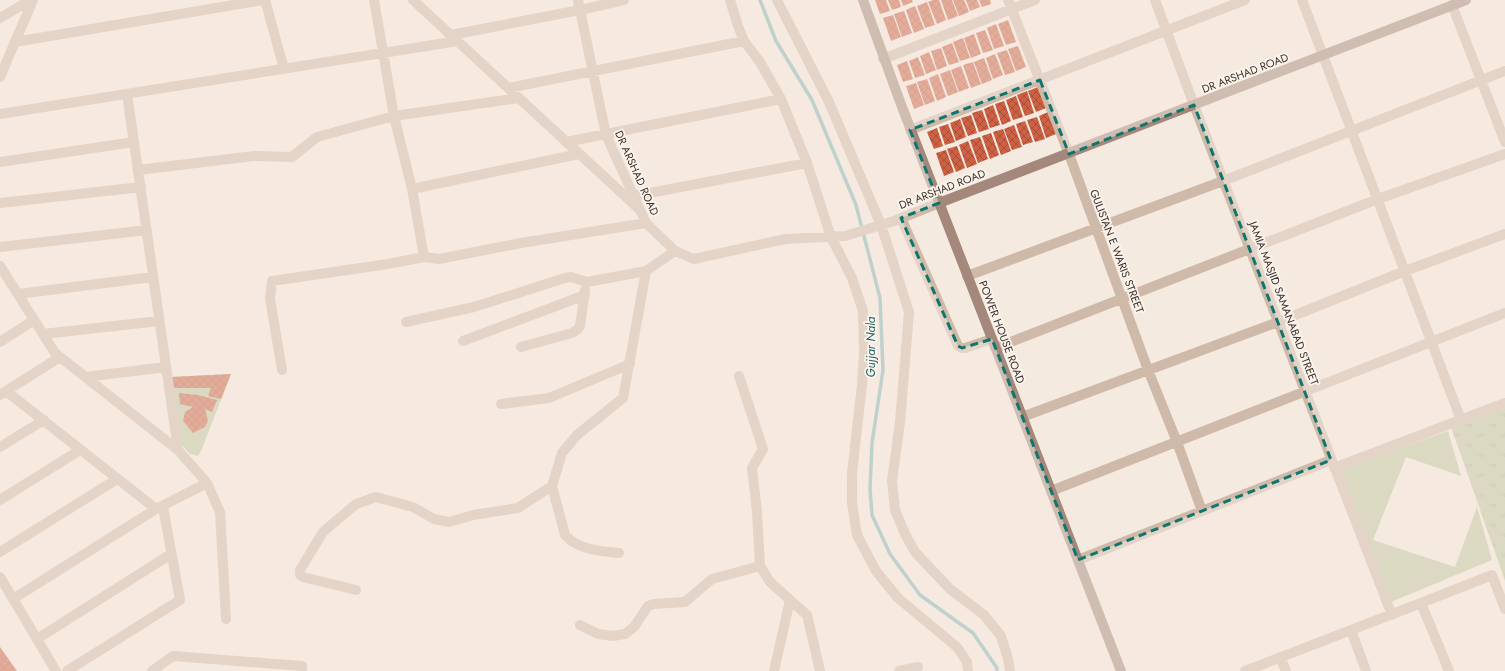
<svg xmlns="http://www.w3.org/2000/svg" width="1505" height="671" font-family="Jost,sans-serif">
<defs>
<pattern id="park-tufts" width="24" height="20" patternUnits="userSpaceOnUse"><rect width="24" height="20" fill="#bac69e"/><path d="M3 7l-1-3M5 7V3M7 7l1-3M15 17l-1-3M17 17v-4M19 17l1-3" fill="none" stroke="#a1aa88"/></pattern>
<pattern id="building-cross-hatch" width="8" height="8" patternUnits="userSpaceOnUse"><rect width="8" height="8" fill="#ce6144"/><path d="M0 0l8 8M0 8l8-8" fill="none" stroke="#a85039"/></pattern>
</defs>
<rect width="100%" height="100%" fill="#f5eae0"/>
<path fill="#bac69e" d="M231,374L201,451L198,456L190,454L181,444L171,377Z
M1448,431L1461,476L1406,457L1373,540L1455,567L1477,507L1492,560L1391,602L1338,470Z"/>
<path fill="url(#park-tufts)" d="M1505,404V581L1450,424Z"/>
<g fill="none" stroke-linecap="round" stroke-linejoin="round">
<path stroke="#7cb4b5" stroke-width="3.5" d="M760,0L776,41L812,100L856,205L880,298L883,370L872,443L870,489L872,515L890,554L920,595L973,633L997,668V671"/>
</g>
<path fill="url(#building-cross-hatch)" d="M875,0H886L890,11L880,14Z
M888,0H899L901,7L892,10Z
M901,0H912L913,2L903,6Z
M933,0H939L946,20L937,24L928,2Z
M941,0H952L958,16L948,20Z
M953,0H964L969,12L959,16Z
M966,0H977L980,7L970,11Z
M979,0H990L991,4L982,7Z
M927,2L935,25L925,28L917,6Z
M915,6L924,29L914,33L906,10Z
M904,11L912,33L902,37L894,14Z
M893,15L901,37L891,41L883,18Z
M1008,20L1016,42L1006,45L998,24Z
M996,24L1004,46L994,49L987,28Z
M985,30L993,50L983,53L976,33Z
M974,34L981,54L971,58L964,38Z
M963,38L970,58L960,61L953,42Z
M952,43L959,62L949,65L942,47Z
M1018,46L1026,67L1016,71L1008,49Z
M941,48L947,66L937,70L931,51Z
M1007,50L1015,72L1005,75L997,53Z
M929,52L936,70L926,74L920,56Z
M995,54L1003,75L993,79L986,58Z
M918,57L925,75L915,78L909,61Z
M984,58L992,80L982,84L974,62Z
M907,61L913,79L903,82L897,65Z
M973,62L981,84L971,88L963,65Z
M961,66L969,88L959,92L951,70Z
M950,70L958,92L948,96L940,74Z
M938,74L946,97L937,101L929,78Z
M927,79L935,101L925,105L917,82Z
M916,83L924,105L914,109L906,86Z
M1038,87L1046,108L1036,112L1028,91Z
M1027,91L1034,113L1025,116L1017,95Z
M1016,96L1023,117L1013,120L1006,100Z
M1004,101L1011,121L1002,125L995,104Z
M993,105L1000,125L990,128L984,109Z
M982,110L989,129L979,132L972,113Z
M1048,112L1056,134L1046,138L1039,116Z
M971,115L977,133L968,136L961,118Z
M1037,117L1045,139L1035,142L1027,120Z
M960,119L966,137L956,141L950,123Z
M1025,121L1033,142L1023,145L1016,124Z
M948,124L955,142L945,145L939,127Z
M1014,125L1022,147L1012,150L1004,129Z
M937,128L943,146L934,149L927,132Z
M1003,129L1011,151L1001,155L993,132Z
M991,133L999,155L990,159L982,136Z
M980,137L988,159L978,163L970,140Z
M968,141L977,164L967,168L959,145Z
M957,146L965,168L956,172L947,149Z
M946,150L954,172L944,176L936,153Z
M231,374L221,399L208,396L211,388H173L171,377Z
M179,393L198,395L217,400L212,412L205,409L208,421L205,427L193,433L183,421L185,412L193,407L180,404Z
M0,647L17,671H0Z"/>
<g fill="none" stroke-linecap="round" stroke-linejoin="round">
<path stroke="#cfbaaa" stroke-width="10" d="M265,0L284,69
M374,0L394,116L412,189L424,257
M413,0L638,208
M578,0L606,135L646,223L675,251L694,259L785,239L845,236L894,221L939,203
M730,0L738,26L744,41L760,62L781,99L807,163L831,237L852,278L863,311L864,353L862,385L852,473V503L857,535L876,571L898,598L957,647L967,662L968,671
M777,0L829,102L881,225L909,312L900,422L892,481L895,510L905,534L915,552L950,589L984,615L1001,636L1008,659L1010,671
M1008,0L1069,154L1148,370L1177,442L1202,511
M1155,0L1194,105L1392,615
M1302,0L1461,420
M1452,5L1505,142
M0,18L31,0
M451,35L580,10L624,0
M15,42L263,0
M883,59L1035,0
M0,77L33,0
M508,88L744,41
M127,94L178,450
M0,114L458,41
M910,130L1245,0
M566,142L781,99
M0,162L134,142
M138,170L254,156L292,157L317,137L394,116L519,98
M412,189L579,154
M634,196L807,163
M0,203L141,187
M901,218L958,346L962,348H965L992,339
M0,247L147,230
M0,266L55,353L178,450L207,483L220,512L226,619
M967,276L1223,181L1505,71
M18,294L153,277
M406,322L474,307L565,278L571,277L587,282L646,271
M43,334L159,321
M463,341L585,295
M0,342L34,320
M521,347L572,333L577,330L580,326L585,290
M995,348L1378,199L1505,154
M282,370L270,299L272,281L388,264L424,257L439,259L521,243L646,223
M739,376L763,449L752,468L757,512L760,566L770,582L807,615L820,671
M85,377L166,367
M6,391L156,509L207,483
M0,395L60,357
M501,404L549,398L630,364
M1022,417L1278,322L1405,271L1505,234
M0,447L44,420
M1334,468L1505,403
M552,486L565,535C578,550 600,551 619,553
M1051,491L1505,313
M0,500L80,450
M0,552L117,479
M1078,560L1331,460
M0,577L56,671
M356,590L303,577L300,575V570L323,532L356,504L376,497L413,507L434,519L449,522L473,515L518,508L552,486L562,453L577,435L623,398L646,271L675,251
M13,599L156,509
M1421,603L1449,671
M580,625L598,634L613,636L625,634L634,627L648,606L654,604L685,602L712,579L760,566
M1351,630L1366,671
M37,639L171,554
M1280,657L1286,671
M67,671L180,600L163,507
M152,671L173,656L302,666V671
M774,671L790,600
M899,671L918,667
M1245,671L1421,603L1492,575L1505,609"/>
<path stroke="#a3887b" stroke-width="10" d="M863,0L902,107L1121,671
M939,203L1466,0"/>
</g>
<path d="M0 0H1505V671H0ZM1040,80L1069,154L1194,105L1331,460L1078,560L992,339L962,348L958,346L901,218L939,203L910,130Z" fill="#f5eae0" fill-opacity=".55" fill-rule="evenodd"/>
<path fill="none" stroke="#0f766e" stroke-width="3" stroke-dasharray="8 5" stroke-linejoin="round" d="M1040,80L1069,154L1194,105L1331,460L1078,560L992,339L962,348L958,346L901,218L939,203L910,130Z"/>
<g text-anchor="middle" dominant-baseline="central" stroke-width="3.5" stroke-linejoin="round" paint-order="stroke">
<g font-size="11" fill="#3c2f2a" stroke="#fcf5ed">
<text transform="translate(1245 73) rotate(-21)">DR ARSHAD ROAD</text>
<text transform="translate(637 173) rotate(66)">DR ARSHAD ROAD</text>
<text transform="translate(942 189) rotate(-21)">DR ARSHAD ROAD</text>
<text transform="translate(1117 251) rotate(69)">GULISTAN E WARIS STREET</text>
<text transform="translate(1284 303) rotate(69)">JAMIA MASJID SAMANABAD STREET</text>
<text transform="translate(1002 332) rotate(69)">POWER HOUSE ROAD</text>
</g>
<g font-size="12" font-style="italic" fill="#1c5f61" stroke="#fcf5ed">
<text transform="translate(871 347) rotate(-90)">Gujjar Nala</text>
</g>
</g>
</svg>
